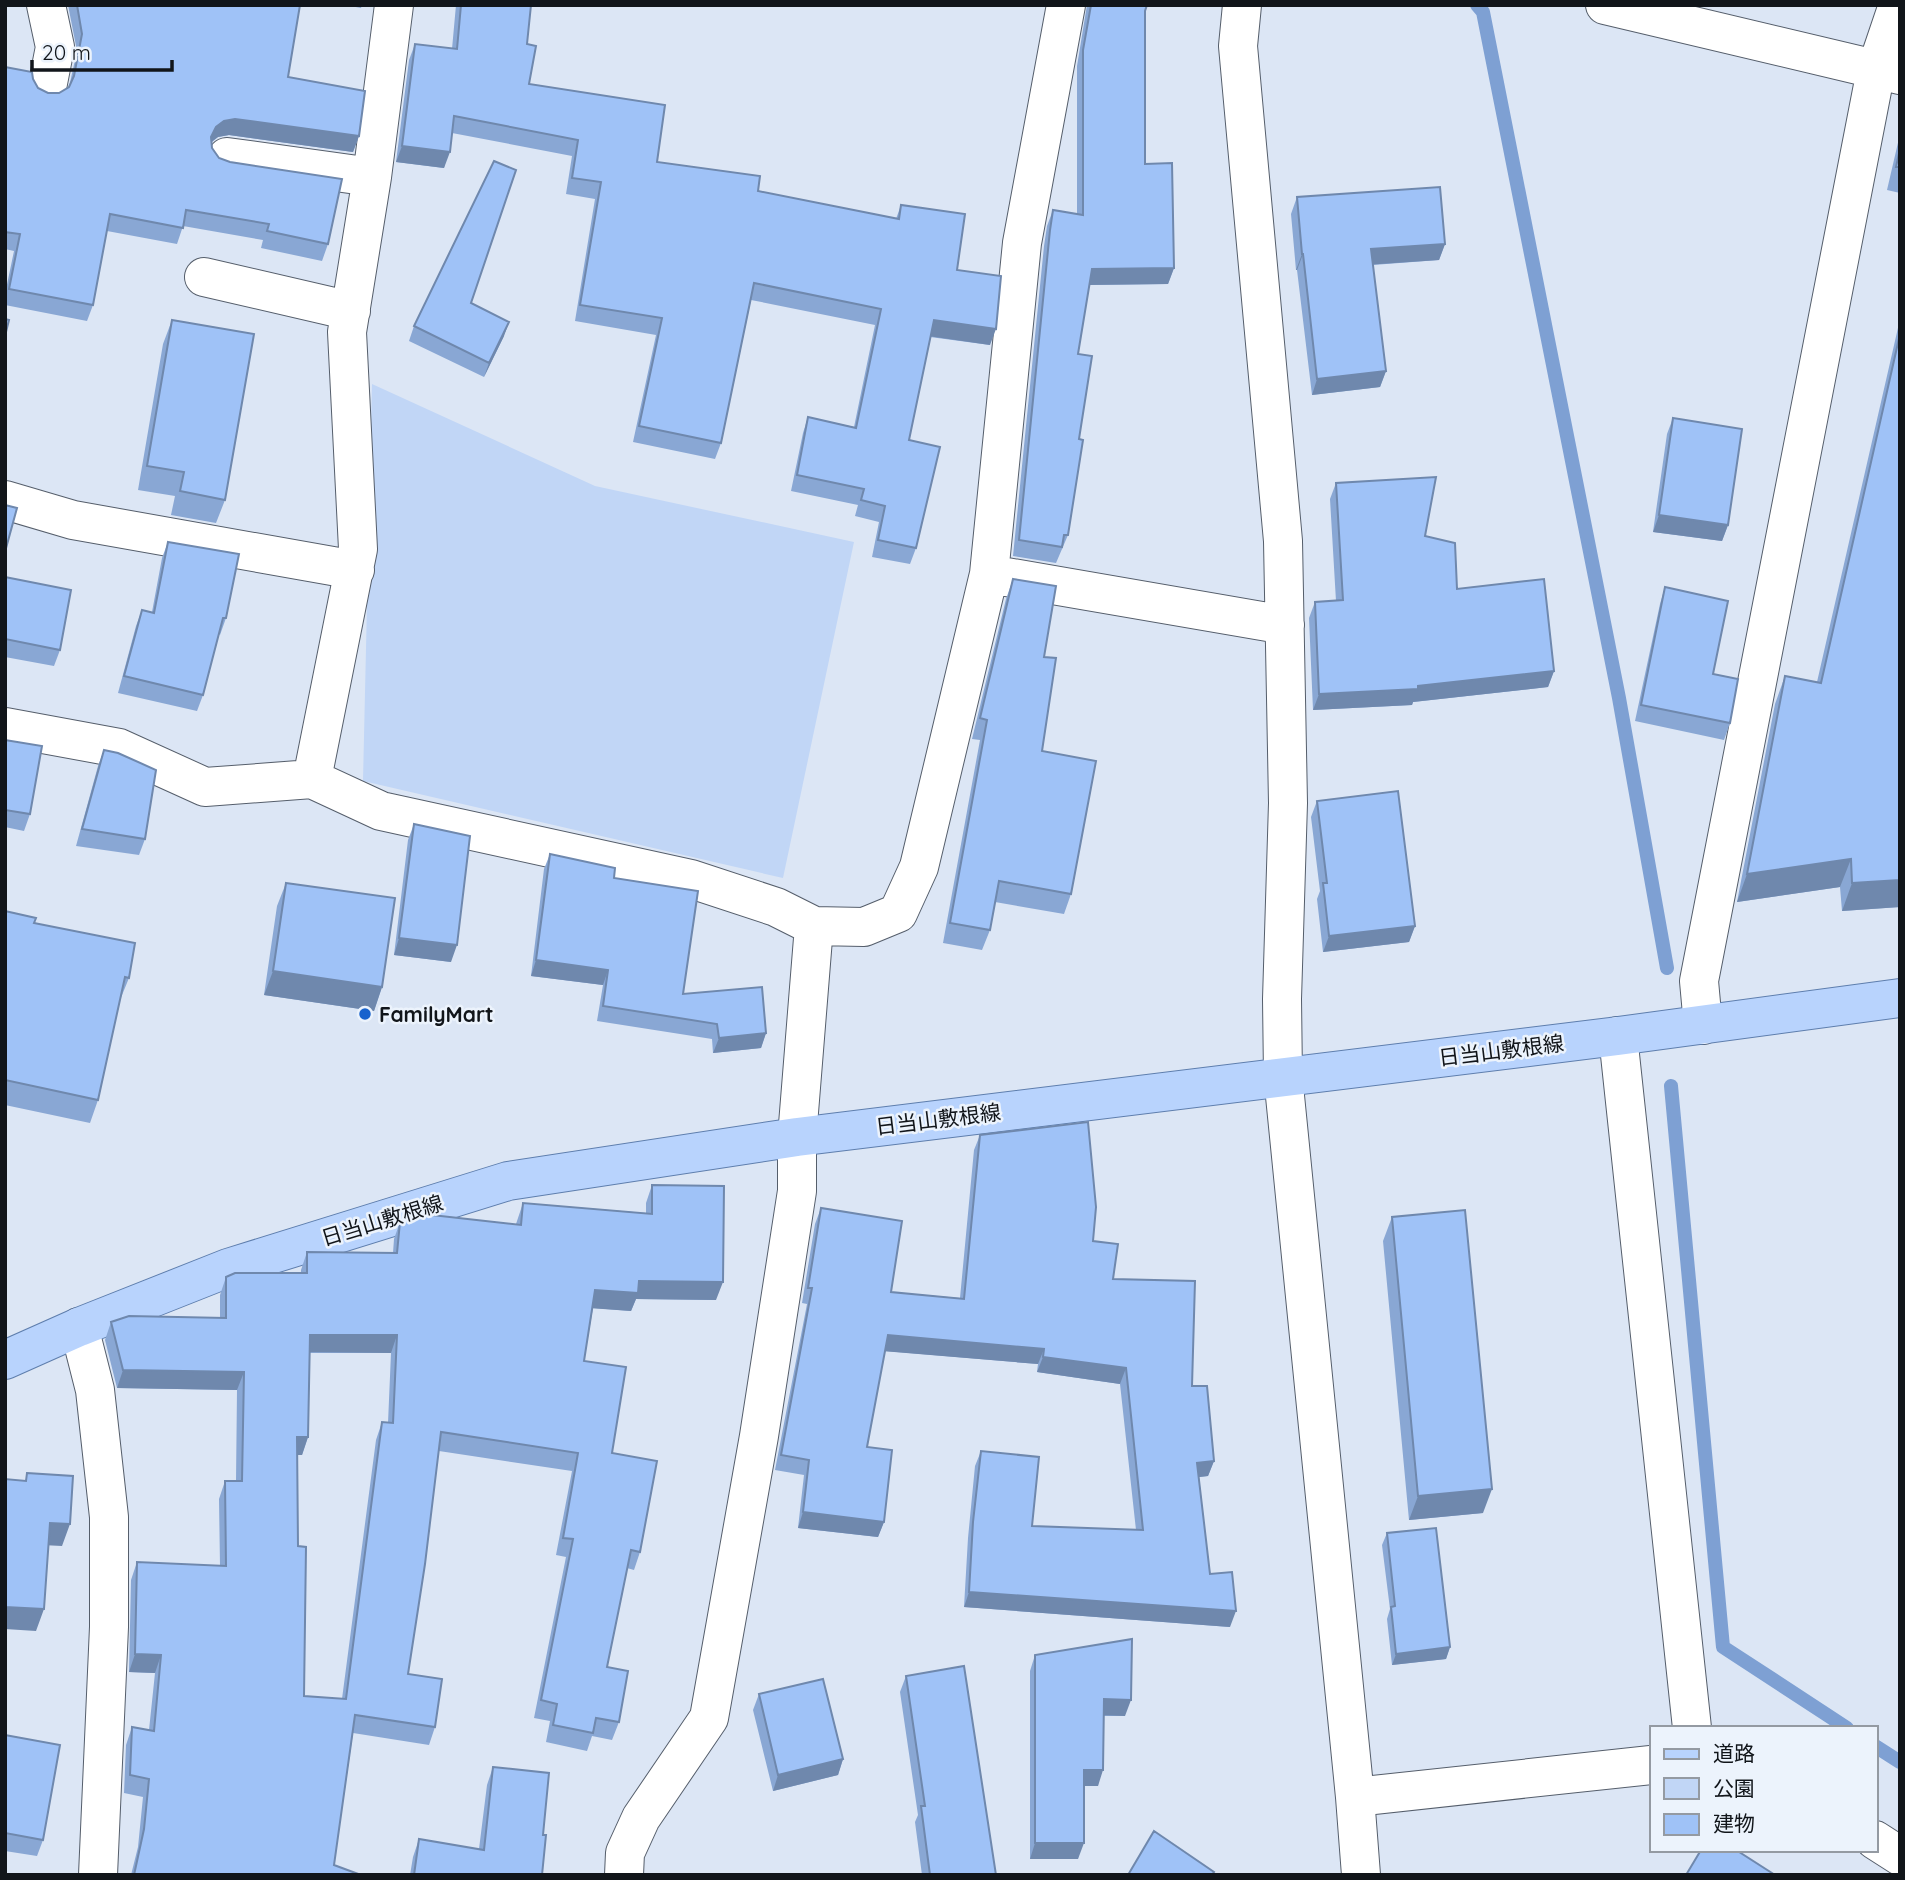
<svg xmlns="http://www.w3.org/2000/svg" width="1905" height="1880" font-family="Quicksand,'Noto Sans JP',sans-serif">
<rect width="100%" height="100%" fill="#dce6f5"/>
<path fill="#c1d6f6" d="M372,384L595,486L854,542L783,878L363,781Z"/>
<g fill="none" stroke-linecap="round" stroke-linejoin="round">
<path stroke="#7ea0d3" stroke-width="14" d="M1477,5L1483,12L1619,698L1667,968
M1671,1086L1723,1647L1847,1728
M1875,1746L1900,1762"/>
<g stroke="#555e6b" stroke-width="40">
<path id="minor" d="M46,5L55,47L47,88
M1242,5L1238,46L1283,541L1288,803L1282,999L1283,1076L1355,1797L1361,1875
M1605,5L1900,75
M227,157L372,177
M204,277L351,311
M5,500L73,520L355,570
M989,574L1285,625
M5,727L119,748L205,787L312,779L381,811L691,879L776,907L814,926
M312,779L358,549L347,332L372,177L394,5
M1703,1025L1699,981L1876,70L1898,5
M1618,1036L1692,1728
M79,1327L95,1390L109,1517V1627L98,1875
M1355,1797L1651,1765
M1875,1840L1900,1856
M624,1875L625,1853L641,1818L709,1718L759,1436L797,1191V1137L814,926L864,927L898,913L919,867L989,574L1022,243L1066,5"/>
</g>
<g stroke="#5e7ead" stroke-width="40">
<path id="major" d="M5,1360L79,1327L228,1268L508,1181L797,1137L1618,1036L1900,998"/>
</g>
<use href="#minor" stroke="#fff" stroke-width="38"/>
<use href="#major" stroke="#b8d3fd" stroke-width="38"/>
</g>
<path fill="#89a7d4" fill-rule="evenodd" d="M68,5H300L288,77L359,136L353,152L229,135L218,137L212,142V148L219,158L328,244L322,261L261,248L263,240L183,226L177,244L107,231L93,305L87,321L5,305V294L14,251L5,249V67L33,79L38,88L48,93H59L69,87L77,51Z
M345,5H362L361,8Z
M456,5H531L527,44L529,84L657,162L758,191L896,219L901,205L957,270L990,345L930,337L909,440L916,548L910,564L872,557L879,522L855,516L858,505L791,491L803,433L808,417L854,427L875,325L751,300L721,443L715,459L633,442L656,335L575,321L595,199L566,194L572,156L452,133L444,168L396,162L409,60L415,44L452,49Z
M1087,5H1147L1145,11V164L1174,268L1168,284L1089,285L1078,354L1079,439L1068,535L1056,563L1013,556L1044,246L1047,226L1053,210L1077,214V66Z
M1900,134V193L1887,190Z
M1297,197L1445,244L1439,260L1373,265L1386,371L1380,387L1312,395L1297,270H1296L1291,214Z
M471,303L504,336L484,377L409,341L414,326Z
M1900,319V907L1842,911L1840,887L1737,902L1775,704L1785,676L1817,682Z
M172,320L225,500L216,523L171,515L175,496L138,490L163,344Z
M1673,418L1728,525L1722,541L1653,532L1667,434Z
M1336,483L1425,536L1457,589L1554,671L1548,687L1413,702L1412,705L1313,710L1309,618L1315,602L1336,601L1330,499Z
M168,542L226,618L220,635L219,634L203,695L197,711L118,693L136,626L142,610L152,612L162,558Z
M5,577L60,650L54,666L5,657Z
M1013,579L1044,657L1042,751L1071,894L1064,914L995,902L990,930L982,950L943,943L980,740L972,739L1006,599Z
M1665,587L1713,674L1730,723L1724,740L1635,721L1660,604Z
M5,740L30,814L24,831L5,827Z
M104,750L145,839L139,855L76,846L98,766Z
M1317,801L1415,926L1409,942L1323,952L1317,899L1320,891L1311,817Z
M414,824L451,962L394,955L408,840Z
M550,854L614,878L683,994L766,1033L761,1048L713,1053L712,1039L597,1021L603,985L531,976L544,869Z
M286,883L382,987L374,1011L264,995L277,906Z
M5,911L34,923L129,978L120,1000L98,1100L90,1123L5,1105Z
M980,1135L1093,1241L1113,1279L1192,1386L1214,1461L1208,1476L1199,1477L1210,1574L1230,1627L964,1607L968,1538L975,1466L981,1451L1032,1526L1136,1530L1120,1384L1037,1372L1038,1364L885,1351L867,1447L884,1522L878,1537L798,1528L804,1475L775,1470L807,1304L802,1303L815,1224L821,1208L891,1292L960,1298L974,1150Z
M652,1185L716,1300L636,1299L631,1311L593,1308L584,1361L612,1453L640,1552L634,1570L627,1568L607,1667L619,1722L612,1740L592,1736L587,1751L546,1742L550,1721L534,1718L566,1557L556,1555L572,1471L439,1451L408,1674L435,1727L429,1745L353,1733L334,1865L361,1875H131L138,1847L143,1797L124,1793L126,1745L132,1727L149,1730L155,1673L129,1672L131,1580L137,1562L220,1566L219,1499L225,1481H236L237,1390L117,1388L105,1340L111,1322L220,1318V1295L226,1277L301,1273V1270L307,1252L393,1253L394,1239L400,1222L516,1224L523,1203L646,1213V1203ZM309,1353H391L388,1423L382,1422L376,1440L342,1699L304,1696L298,1546L297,1455H302L308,1437Z
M1392,1217L1483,1513L1409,1520L1383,1241Z
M1387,1533L1450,1647L1446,1659L1392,1665L1387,1619L1390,1609L1382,1545Z
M1035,1655L1125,1716H1104L1098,1786H1084L1078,1859H1030V1671Z
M906,1676L996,1875H922L915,1822L918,1815L900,1692Z
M759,1694L843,1759L838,1775L773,1791L753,1710Z
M5,1735L43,1840L37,1856L5,1851Z
M493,1767L543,1835L542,1875H410L413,1857L419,1839L479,1849L487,1785Z"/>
<path fill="#6f88ad" d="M235,119L359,136L353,152L229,135L218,137L210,143L211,137L216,127L224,121Z
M402,146L450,152L444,168L396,162Z
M1445,244L1439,260L1365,265L1371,249Z
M1302,254H1303L1297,270H1296Z
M1174,268L1168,284L1086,285L1092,269Z
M934,320L996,329L990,345L928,336Z
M509,322L504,336L484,377L489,363Z
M1386,371L1380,387L1312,395L1317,379Z
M1659,515L1728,525L1722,541L1653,532Z
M1554,671L1548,687L1413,702L1412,705L1313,710L1319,694L1418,686Z
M1851,859L1840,887L1737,902L1747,874Z
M1900,880V907L1842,911L1852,883Z
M1415,926L1409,942L1323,952L1329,936Z
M399,938L457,945L451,962L394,955Z
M536,960L608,970L603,985L531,976Z
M273,971L382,987L374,1011L264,995Z
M766,1033L761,1048L713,1053L719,1038Z
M639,1281L723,1282L716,1300L636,1299L631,1311L589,1308L595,1290Z
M310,1335H397L391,1353L303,1352Z
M888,1335L1044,1349L1038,1364L882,1351Z
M1043,1357L1126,1368L1120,1384L1037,1372Z
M123,1370L244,1372L237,1390L117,1388Z
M297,1437H308L302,1455H290Z
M1214,1461L1208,1476L1191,1478L1197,1463Z
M1492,1489L1483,1513L1409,1520L1418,1496Z
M803,1512L884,1522L878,1537L798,1528Z
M50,1523L70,1524L62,1546L42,1545Z
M969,1592L1236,1611L1230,1627L964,1607Z
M5,1607L44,1609L36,1631L5,1629Z
M1450,1647L1446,1659L1392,1665L1396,1654Z
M135,1654L161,1655L155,1673L129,1672Z
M1104,1699L1131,1700L1125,1716L1098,1715Z
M843,1759L838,1775L773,1791L778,1775Z
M1084,1770H1103L1098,1786H1078Z
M1035,1843H1084L1078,1859H1030Z"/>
<path fill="#9fc2f7" stroke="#6f88ad" stroke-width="2" fill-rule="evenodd" d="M77,5H300L288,77L365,91L359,136L235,119L224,121L216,127L211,137L212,148L219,158L230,162L342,179L328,244L267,231L269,224L186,210L183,228L110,214L93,305L9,289L20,234L5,232V67L32,72L33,79L38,88L48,93H59L69,87L74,76L82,34Z
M461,5H531L527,44L536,46L529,84L665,105L657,162L760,176L758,191L899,219L901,205L965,214L957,270L1001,276L996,329L934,320L909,440L940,447L916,548L878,540L885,506L861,500L864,489L797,475L808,417L856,428L881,309L754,283L721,443L639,426L662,318L580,305L601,182L572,178L578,140L454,116L450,152L402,146L415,44L457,49Z
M1091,5H1147L1145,11V164L1172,163L1174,268L1092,269L1078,354L1092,356L1079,439L1083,440L1068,535H1064L1062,547L1019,540L1050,230L1053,210L1083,215V50Z
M1900,149V167H1896Z
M494,161L516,170L471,303L509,322L489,363L414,326Z
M1440,187L1445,244L1371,249L1386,371L1317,379L1303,254H1302L1297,197Z
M5,319L9,320L5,336Z
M172,320L254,334L225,500L180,491L184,472L147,466Z
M1900,334V880L1852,883L1851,859L1747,874L1785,676L1821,683Z
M1673,418L1742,429L1728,525L1659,515Z
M1436,477L1425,536L1455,543L1457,589L1544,579L1554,671L1418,686V689L1319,694L1315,602L1343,600L1336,483Z
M5,505L17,508L5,552Z
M168,542L239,554L226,618H223L203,695L124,676L142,610L154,613Z
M5,577L71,590L60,650L5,639Z
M1013,579L1056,586L1044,657L1056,658L1042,751L1096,761L1071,894L999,881L990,930L950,923L987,720L980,718Z
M1665,587L1728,601L1713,674L1738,679L1730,723L1641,705Z
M5,740L42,746L30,814L5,810Z
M104,750L118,753L156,770L145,839L82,829Z
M1398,791L1415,926L1329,936L1323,883H1327L1317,801Z
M414,824L470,836L457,945L399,938Z
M550,854L615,868L614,878L698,891L683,994L762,987L766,1033L719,1038L717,1024L603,1006L608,970L536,960Z
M286,883L395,898L382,987L273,971Z
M5,911L36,918L34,923L135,943L129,978L125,977L98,1100L5,1080Z
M1088,1122L1096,1207L1093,1241L1118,1244L1113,1279L1195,1281L1192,1386H1207L1214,1461L1197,1463L1210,1574L1232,1572L1236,1611L969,1592L973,1522L981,1451L1039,1457L1032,1526L1143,1530L1126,1368L1043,1357L1044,1349L888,1335L867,1447L892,1450L884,1522L803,1512L809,1460L781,1455L812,1288H808L821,1208L902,1221L891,1292L964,1299L980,1135Z
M652,1185L724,1186L723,1282L639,1281L638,1293L595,1290L584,1361L626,1367L612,1453L657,1461L640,1552L631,1550L607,1667L628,1671L619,1722L596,1718L593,1733L553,1725L557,1704L541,1700L573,1539L563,1538L578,1453L441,1432L425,1564L408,1674L442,1679L435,1727L355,1715L334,1865L361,1875H134L144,1829L149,1779L130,1775L132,1727L154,1731L161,1655L135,1654L137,1562L226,1566L225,1481H242L244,1372L123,1370L111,1322L129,1316L226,1318V1277L235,1273H307V1252L397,1253L400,1222L423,1214L521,1225L523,1203L652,1214ZM310,1335H397L393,1423L382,1422L346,1699L304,1696L306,1547L298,1546L297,1437H308Z
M1465,1210L1492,1489L1418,1496L1392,1217Z
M27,1473L73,1476L70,1524L50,1523L44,1609L5,1607V1479L26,1481Z
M1436,1528L1450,1647L1396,1654L1391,1607L1395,1606L1387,1533Z
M1132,1639L1131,1700L1104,1699L1103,1770H1084V1843H1035V1655Z
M964,1666L996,1875H930L921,1806H925L906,1676Z
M823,1679L843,1759L778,1775L759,1694Z
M5,1735L60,1745L43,1840L5,1833Z
M493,1767L549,1773L543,1835H546L542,1875H414L419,1839L484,1850Z
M1154,1831L1214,1872L1212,1875H1128Z
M1701,1850H1736L1775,1875H1686Z"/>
<circle fill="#1762cd" stroke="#ecf3fc" stroke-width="2.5" cx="365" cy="1014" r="7"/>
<g text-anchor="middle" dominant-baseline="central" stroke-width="5" stroke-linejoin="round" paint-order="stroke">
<g font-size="21" font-weight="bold" fill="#11151a" stroke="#ecf3fc" text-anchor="start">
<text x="379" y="1014">FamilyMart</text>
</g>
<g font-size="21" fill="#11151a" stroke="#ecf3fc">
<text transform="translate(1501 1050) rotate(-7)">日当山敷根線</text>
<text transform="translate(938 1119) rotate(-7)">日当山敷根線</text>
<text transform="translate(382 1220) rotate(-17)">日当山敷根線</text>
</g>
</g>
<rect width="1905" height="1880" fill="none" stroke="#11151a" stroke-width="14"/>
<rect x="1650" y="1726" width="228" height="126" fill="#ecf3fc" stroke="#949aa2" stroke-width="2"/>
<rect x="1664" y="1749" width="35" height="10" fill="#b8d3fd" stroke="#949aa2" stroke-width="2"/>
<text x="1713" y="1761" font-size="21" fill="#11151a">道路</text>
<rect x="1664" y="1778" width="35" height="21" fill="#c1d6f6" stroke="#949aa2" stroke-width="2"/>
<text x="1713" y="1796" font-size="21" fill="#11151a">公園</text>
<rect x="1664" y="1814" width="35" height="21" fill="#9fc2f7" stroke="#949aa2" stroke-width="2"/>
<text x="1713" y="1831" font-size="21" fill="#11151a">建物</text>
<path d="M32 60v10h140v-10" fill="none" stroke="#11151a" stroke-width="3.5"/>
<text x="42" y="60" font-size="21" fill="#11151a" stroke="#ecf3fc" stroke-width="5" paint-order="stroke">20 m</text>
</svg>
